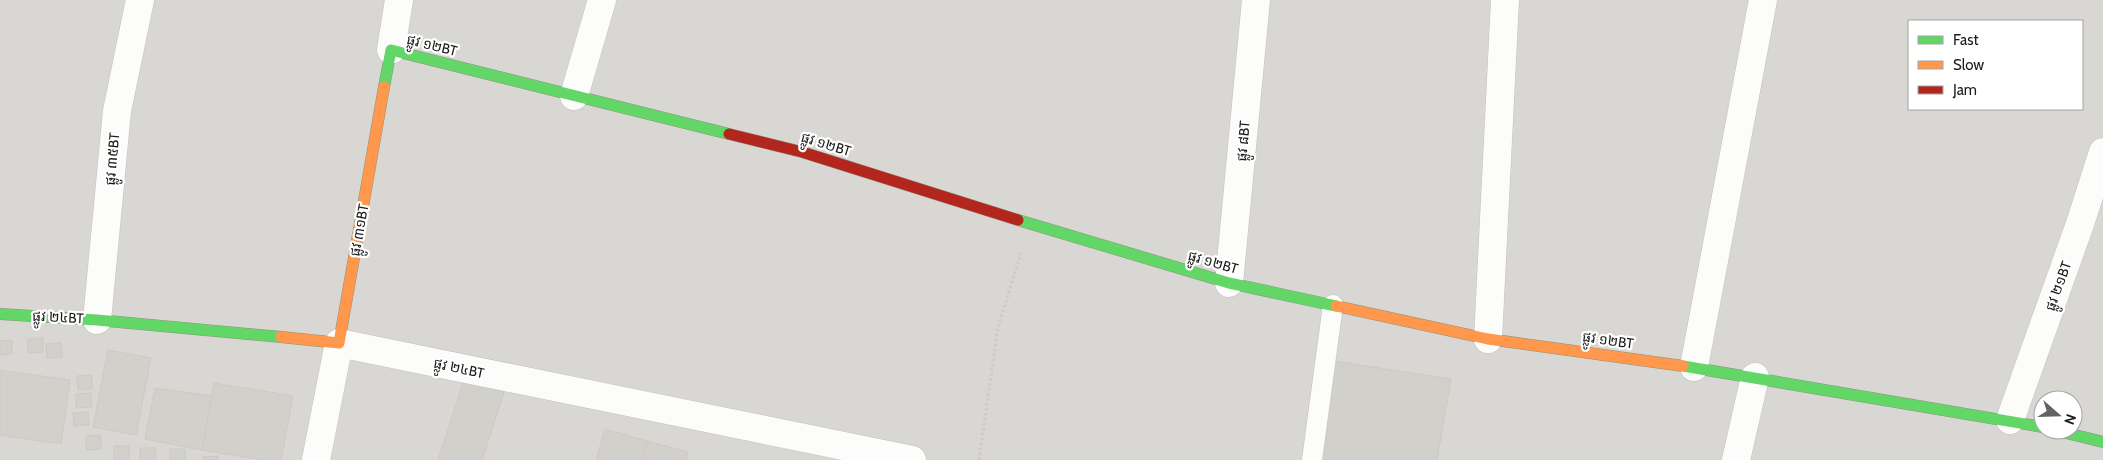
<svg xmlns="http://www.w3.org/2000/svg" width="2103" height="460" font-family="Cabin,'Noto Sans Khmer',sans-serif">
<rect width="100%" height="100%" fill="#eae8e2"/>
<path fill="#d9d7d4" fill-rule="evenodd" d="M0,0H2103V460H0ZM1909,21H2082V109H1909ZM2043,400H2073V430H2043Z"/>
<path fill="#d8d7d4" d="M0,333L89,338L260,354L283,368L299,389L286,460H0Z"/>
<path fill="#d2d0cb" stroke="#cdc9c4" d="M43,338V352L28,353V339Z
M12,340V354L0,355V341Z
M61,343L62,357L47,358L46,344Z
M108,350L151,358L136,435L93,427Z
M1334,361L1451,379L1437,460H1319Z
M0,370L70,380L61,444L0,435Z
M92,375V389L78,390L77,376Z
M464,380L504,392L482,460H438Z
M214,383L293,396L281,460H263L202,450Z
M155,388L212,396L202,450L145,439Z
M91,393L92,407L76,408V394Z
M88,412L89,425L74,426L73,413Z
M605,429L647,441L642,460H596Z
M101,435V449L86,450V436Z
M647,441L688,452L686,460H642Z
M114,446H129V460H114Z
M140,448H155L156,460H140Z
M170,449H185L186,460H170Z
M218,456V460H203V457Z"/>
<g fill="none" stroke-linecap="round" stroke-linejoin="round">
<g stroke="#c2c2bf" stroke-width="21">
<path id="lane" d="M1312,460L1333,305"/>
</g>
<g stroke="#c2c2bf" stroke-width="29">
<path id="street" d="M391,50L399,0
M574,96L602,0
M1229,283L1256,0
M97,320L117,111L140,0
M1488,339L1505,0
M1694,367L1763,0
M2010,420L2081,221L2103,152
M316,460L339,343L912,460
M1736,460L1755,377"/>
</g>
<g stroke="#90937a" stroke-width="12">
<path id="fast" d="M384,87L391,50L729,134
M1018,220L1229,283L1336,306
M0,314L97,320L281,337
M1683,366L2043,427
M2054,430L2103,442"/>
</g>
<g stroke="#90937a" stroke-width="12">
<path id="slow" d="M1336,306L1488,339L1683,366
M281,337L339,343L384,87"/>
</g>
<g stroke="#90937a" stroke-width="12">
<path id="jam" d="M729,134L802,152L1018,220"/>
</g>
<path stroke="#d6c7c3" stroke-width="3" stroke-dasharray="2.5 2.5" stroke-linecap="butt" d="M979,460L998,327L1021,253"/>
<use href="#lane" stroke="#fcfcfb" stroke-width="20"/>
<use href="#street" stroke="#fcfcfb" stroke-width="28"/>
<use href="#fast" stroke="#63d668" stroke-width="11"/>
<use href="#slow" stroke="#ff974d" stroke-width="11"/>
<use href="#jam" stroke="#b3261e" stroke-width="11"/>
</g>
<g text-anchor="middle" dominant-baseline="central" stroke-width="4.5" stroke-linejoin="round" paint-order="stroke">
<g font-size="14" fill="#1b1b1b" stroke="#fff">
<text transform="translate(432 45) rotate(14)">ផ្លូវ ១២BT</text>
<text transform="translate(1243 141) rotate(-85)">ផ្លូវ ៨BT</text>
<text transform="translate(826 144) rotate(17)">ផ្លូវ ១២BT</text>
<text transform="translate(112 159) rotate(-85)">ផ្លូវ ៣៥BT</text>
<text transform="translate(359 230) rotate(-80)">ផ្លូវ ៣១BT</text>
<text transform="translate(1213 262) rotate(16)">ផ្លូវ ១២BT</text>
<text transform="translate(2058 286) rotate(-70)">ផ្លូវ ២១BT</text>
<text transform="translate(58 317) rotate(3)">ផ្លូវ ២៤BT</text>
<text transform="translate(1608 340) rotate(8)">ផ្លូវ ១២BT</text>
<text transform="translate(459 368) rotate(12)">ផ្លូវ ២៤BT</text>
</g>
</g>
<rect x="1908" y="20" width="175" height="90" fill="#ffffff" stroke="#a4a4a4"/>
<rect x="1918" y="36" width="25" height="8" fill="#63d668" stroke="#a4a4a4"/>
<text x="1953" y="45" font-size="15" fill="#1b1b1b">Fast</text>
<rect x="1918" y="61" width="25" height="8" fill="#ff974d" stroke="#a4a4a4"/>
<text x="1953" y="70" font-size="15" fill="#1b1b1b">Slow</text>
<rect x="1918" y="86" width="25" height="8" fill="#b3261e" stroke="#a4a4a4"/>
<text x="1953" y="95" font-size="15" fill="#1b1b1b">Jam</text>
<g transform="translate(2058 415) rotate(110)"><circle r="24" fill="#ffffff" stroke="#a4a4a4"/>
<path d="M0-4L9 19L0 12L-9 19Z" fill="#636361"/>
<text y="-8" font-size="14" font-weight="bold" text-anchor="middle" fill="#1b1b1b">N</text>
</g>
</svg>
